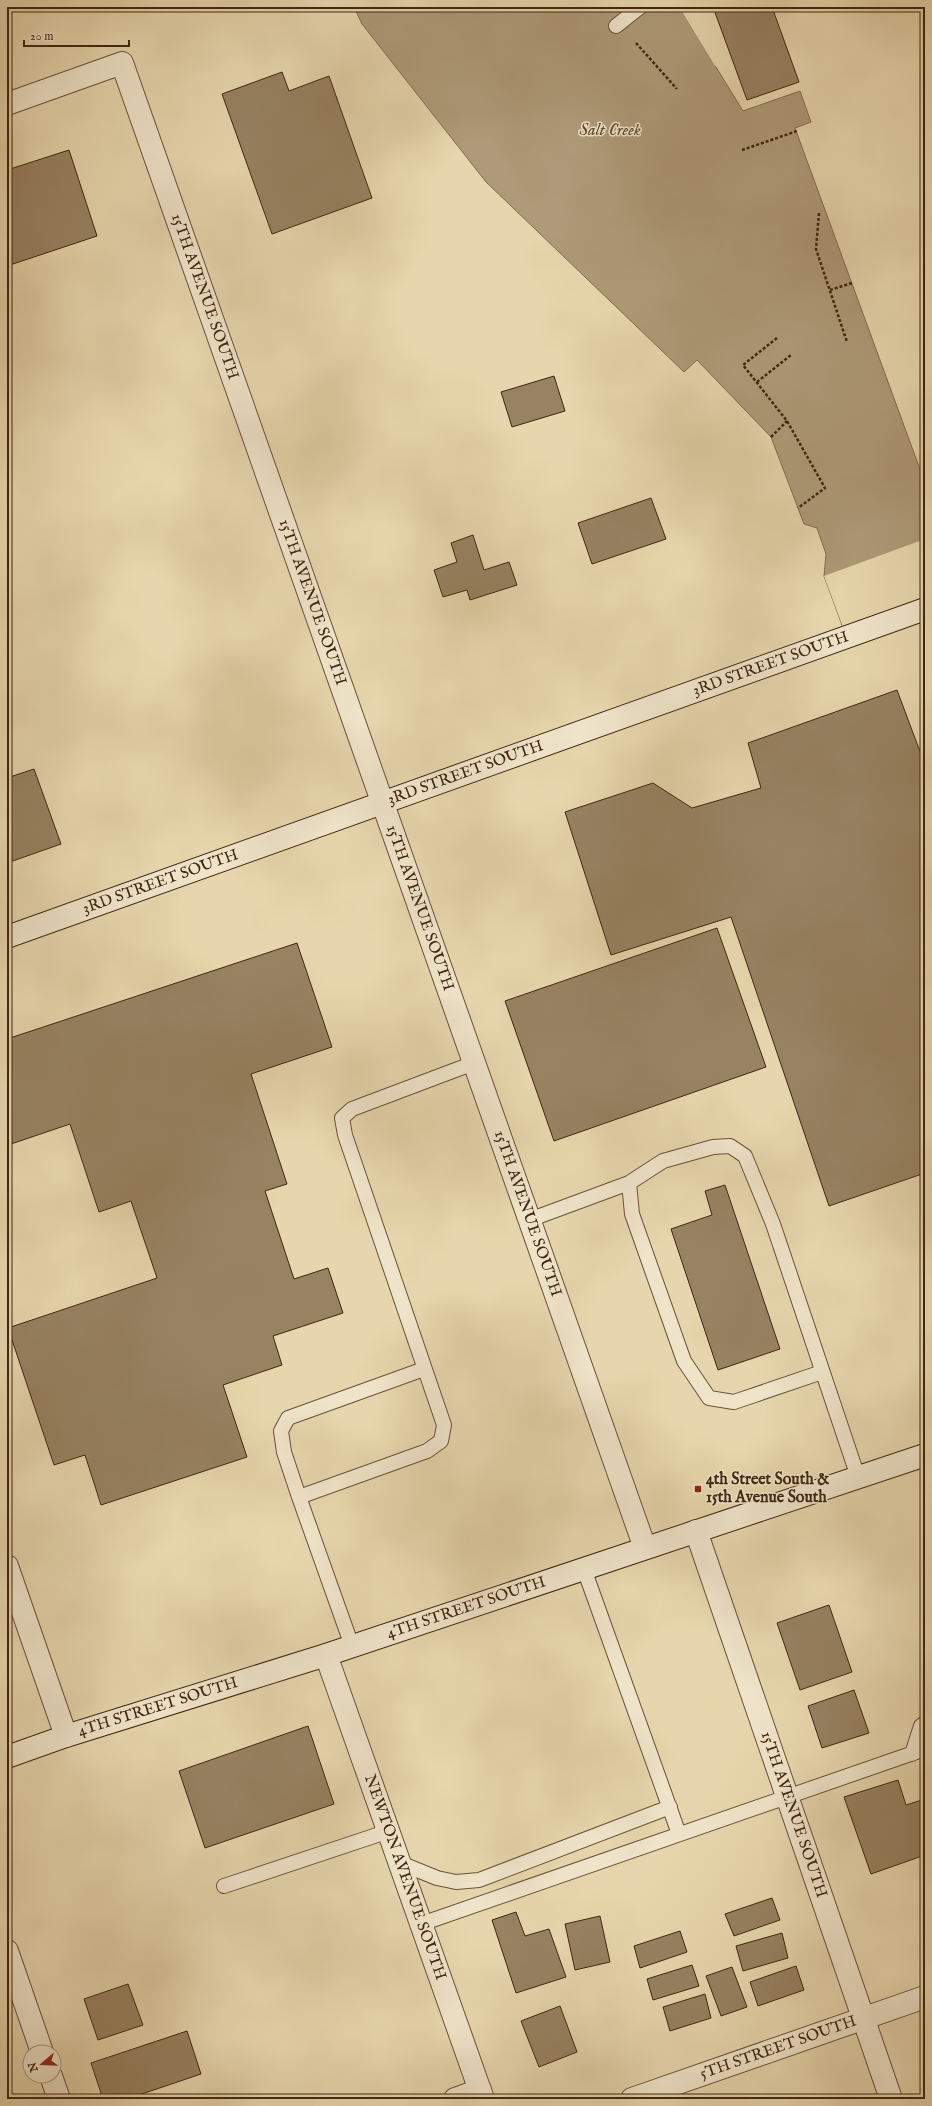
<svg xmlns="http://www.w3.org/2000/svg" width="932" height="2106" font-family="'IM FELL English',serif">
<rect width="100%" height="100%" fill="#e7d6ad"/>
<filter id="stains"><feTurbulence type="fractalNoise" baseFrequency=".005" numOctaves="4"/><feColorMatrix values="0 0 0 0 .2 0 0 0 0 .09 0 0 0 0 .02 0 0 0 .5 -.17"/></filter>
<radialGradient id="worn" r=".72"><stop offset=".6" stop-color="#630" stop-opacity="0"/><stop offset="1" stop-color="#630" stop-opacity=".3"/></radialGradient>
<path fill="#ae9a78" stroke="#826c4f" d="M354,7H679L743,111L800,91L811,122L795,128L925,483V609L846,636L824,576L826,554L817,528L804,524L771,437L697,360L684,372L486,182L362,24Z"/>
<path fill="#e7d6ad" d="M679,7H681L717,65L715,66Z
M925,539V611L847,638L824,576Z"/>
<path fill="#978262" stroke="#402611" d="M713,7H772L799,82L747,100Z
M282,72L289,91L329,76L372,198L272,234L222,94Z
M69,150L97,236L7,266V170Z
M554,376L565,411L512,427L501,392Z
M651,498L666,539L592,564L578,523Z
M473,535L484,570L509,562L517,585L470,600L467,590L443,597L434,570L457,562L451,543Z
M897,690L925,765V1173L829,1206L731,917L611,955L565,812L653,783L692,808L761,788L748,743Z
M34,769L61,844L7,863V778Z
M717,928L766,1067L554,1141L505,1001Z
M297,943L332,1047L251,1074L287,1184L265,1191L294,1279L328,1268L343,1313L273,1336L282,1365L223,1385L247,1457L101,1505L85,1455L54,1465L8,1328L157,1278L131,1201L99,1212L70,1124L11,1144L7,1131V1039Z
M725,1185L780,1349L718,1370L671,1229L712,1215L705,1191Z
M829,1605L852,1672L800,1690L777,1623Z
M854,1690L869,1733L822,1748L808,1706Z
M308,1726L334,1804L205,1848L179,1771Z
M898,1780L906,1805L925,1799V1855L871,1874L844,1797Z
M772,1898L780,1920L734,1936L725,1914Z
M516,1912L525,1936L549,1929L566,1977L516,1993L492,1920Z
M600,1916L610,1962L575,1970L565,1924Z
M680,1931L687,1952L640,1968L634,1946Z
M782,1933L788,1958L743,1971L736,1946Z
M692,1965L699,1986L653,2000L647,1979Z
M796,1966L804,1990L758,2006L750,1982Z
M732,1967L747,2007L721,2016L706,1976Z
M128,1984L143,2025L98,2040L84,1999Z
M705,1994L711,2018L670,2031L663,2007Z
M560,2006L577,2052L539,2067L521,2021Z
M187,2031L201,2074L127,2099H103L91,2063Z"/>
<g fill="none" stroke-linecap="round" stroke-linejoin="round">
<g stroke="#6a5238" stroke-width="16">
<path id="lane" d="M616,26L640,7
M529,1220L629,1183
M424,1369L288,1418L281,1431L284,1452L299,1497L427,1451L441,1441L444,1425L345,1135L342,1118L352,1109L474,1063
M822,1372L734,1402L709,1398L684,1361L632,1214L629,1183L663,1161L713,1147L730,1146L745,1156L773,1224L858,1477
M299,1497L352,1646
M584,1569L679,1834
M912,1754L921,1726L925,1723
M400,1863L437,1878L456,1882L479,1880L670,1807
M224,1886L389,1831
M421,1924L925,1749"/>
</g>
<g stroke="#6a5238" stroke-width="24">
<g id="street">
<path id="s1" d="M7,104L122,63L645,1548"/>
<path id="s2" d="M696,1531L891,2099"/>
<path d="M7,1566L66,1736"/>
<path id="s3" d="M326,1655L483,2099"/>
<path d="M7,1951L42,2052"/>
<path d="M51,2076L59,2099"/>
<path d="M455,2099L480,2090"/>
<path id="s4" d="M632,2099L925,1997"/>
</g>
</g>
<g stroke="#402611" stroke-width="24">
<g id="secondary">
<path id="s5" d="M7,937L925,609"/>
<path id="s6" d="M7,1757L66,1736L326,1655L925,1455"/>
</g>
</g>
<path stroke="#402611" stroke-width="2.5" stroke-dasharray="3 2" stroke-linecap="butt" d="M636,43L677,89
M742,150L797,131
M819,213L816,249L847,342
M830,290L852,283
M777,338L743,365L787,421L825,488L798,508
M757,382L791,355
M771,437L787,421"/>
<use href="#lane" stroke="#efe4ca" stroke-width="14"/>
<use href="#street" stroke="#efe4ca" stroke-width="22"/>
<use href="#secondary" stroke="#efe4ca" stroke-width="22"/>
</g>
<rect fill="#8f2418" stroke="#efe4ca" stroke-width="1.5" x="694" y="1485" width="8" height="8" rx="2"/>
<g text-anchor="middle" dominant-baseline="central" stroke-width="3" stroke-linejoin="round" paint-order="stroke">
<g font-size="16" fill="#402611" stroke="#efe4ca">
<text stroke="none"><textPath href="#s1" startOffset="370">15TH AVENUE SOUTH</textPath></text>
<text stroke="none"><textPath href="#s1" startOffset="694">15TH AVENUE SOUTH</textPath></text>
<text stroke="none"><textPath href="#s5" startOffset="811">3RD STREET SOUTH</textPath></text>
<text stroke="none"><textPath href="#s5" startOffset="487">3RD STREET SOUTH</textPath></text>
<text stroke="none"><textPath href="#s5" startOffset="163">3RD STREET SOUTH</textPath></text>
<text stroke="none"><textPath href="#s1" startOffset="1018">15TH AVENUE SOUTH</textPath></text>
<text stroke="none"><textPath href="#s1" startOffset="1342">15TH AVENUE SOUTH</textPath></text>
<text stroke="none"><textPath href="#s6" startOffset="483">4TH STREET SOUTH</textPath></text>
<text stroke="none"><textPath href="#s6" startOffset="159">4TH STREET SOUTH</textPath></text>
<text stroke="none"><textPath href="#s2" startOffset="300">15TH AVENUE SOUTH</textPath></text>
<text stroke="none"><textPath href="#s3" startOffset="236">NEWTON AVENUE SOUTH</textPath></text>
<text stroke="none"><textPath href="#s4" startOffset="155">5TH STREET SOUTH</textPath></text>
</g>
<g font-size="16" font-weight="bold" fill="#402611" stroke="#efe4ca" text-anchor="start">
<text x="706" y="1480">4th Street South &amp;<tspan x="706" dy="18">15th Avenue South</tspan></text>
</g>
<g font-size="17" font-style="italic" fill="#614930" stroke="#efe4ca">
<text x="610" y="130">Salt Creek</text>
</g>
</g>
<rect width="932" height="2106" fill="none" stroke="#e7d6ad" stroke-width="24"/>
<rect x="8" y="8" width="916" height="2090" fill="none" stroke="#402611" stroke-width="2"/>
<rect x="12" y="12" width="908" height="2082" fill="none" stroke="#402611"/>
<g transform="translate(42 2064) rotate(251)"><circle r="19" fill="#efe4ca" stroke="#a99880"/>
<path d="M0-3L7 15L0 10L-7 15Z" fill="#8f2418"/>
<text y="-6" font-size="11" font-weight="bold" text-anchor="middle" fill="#402611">N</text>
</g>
<path d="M24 40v6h105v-6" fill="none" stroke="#402611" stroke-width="2"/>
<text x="30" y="40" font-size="12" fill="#402611" stroke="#efe4ca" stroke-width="3" paint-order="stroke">20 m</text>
<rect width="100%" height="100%" filter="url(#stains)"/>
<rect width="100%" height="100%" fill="url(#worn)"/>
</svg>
